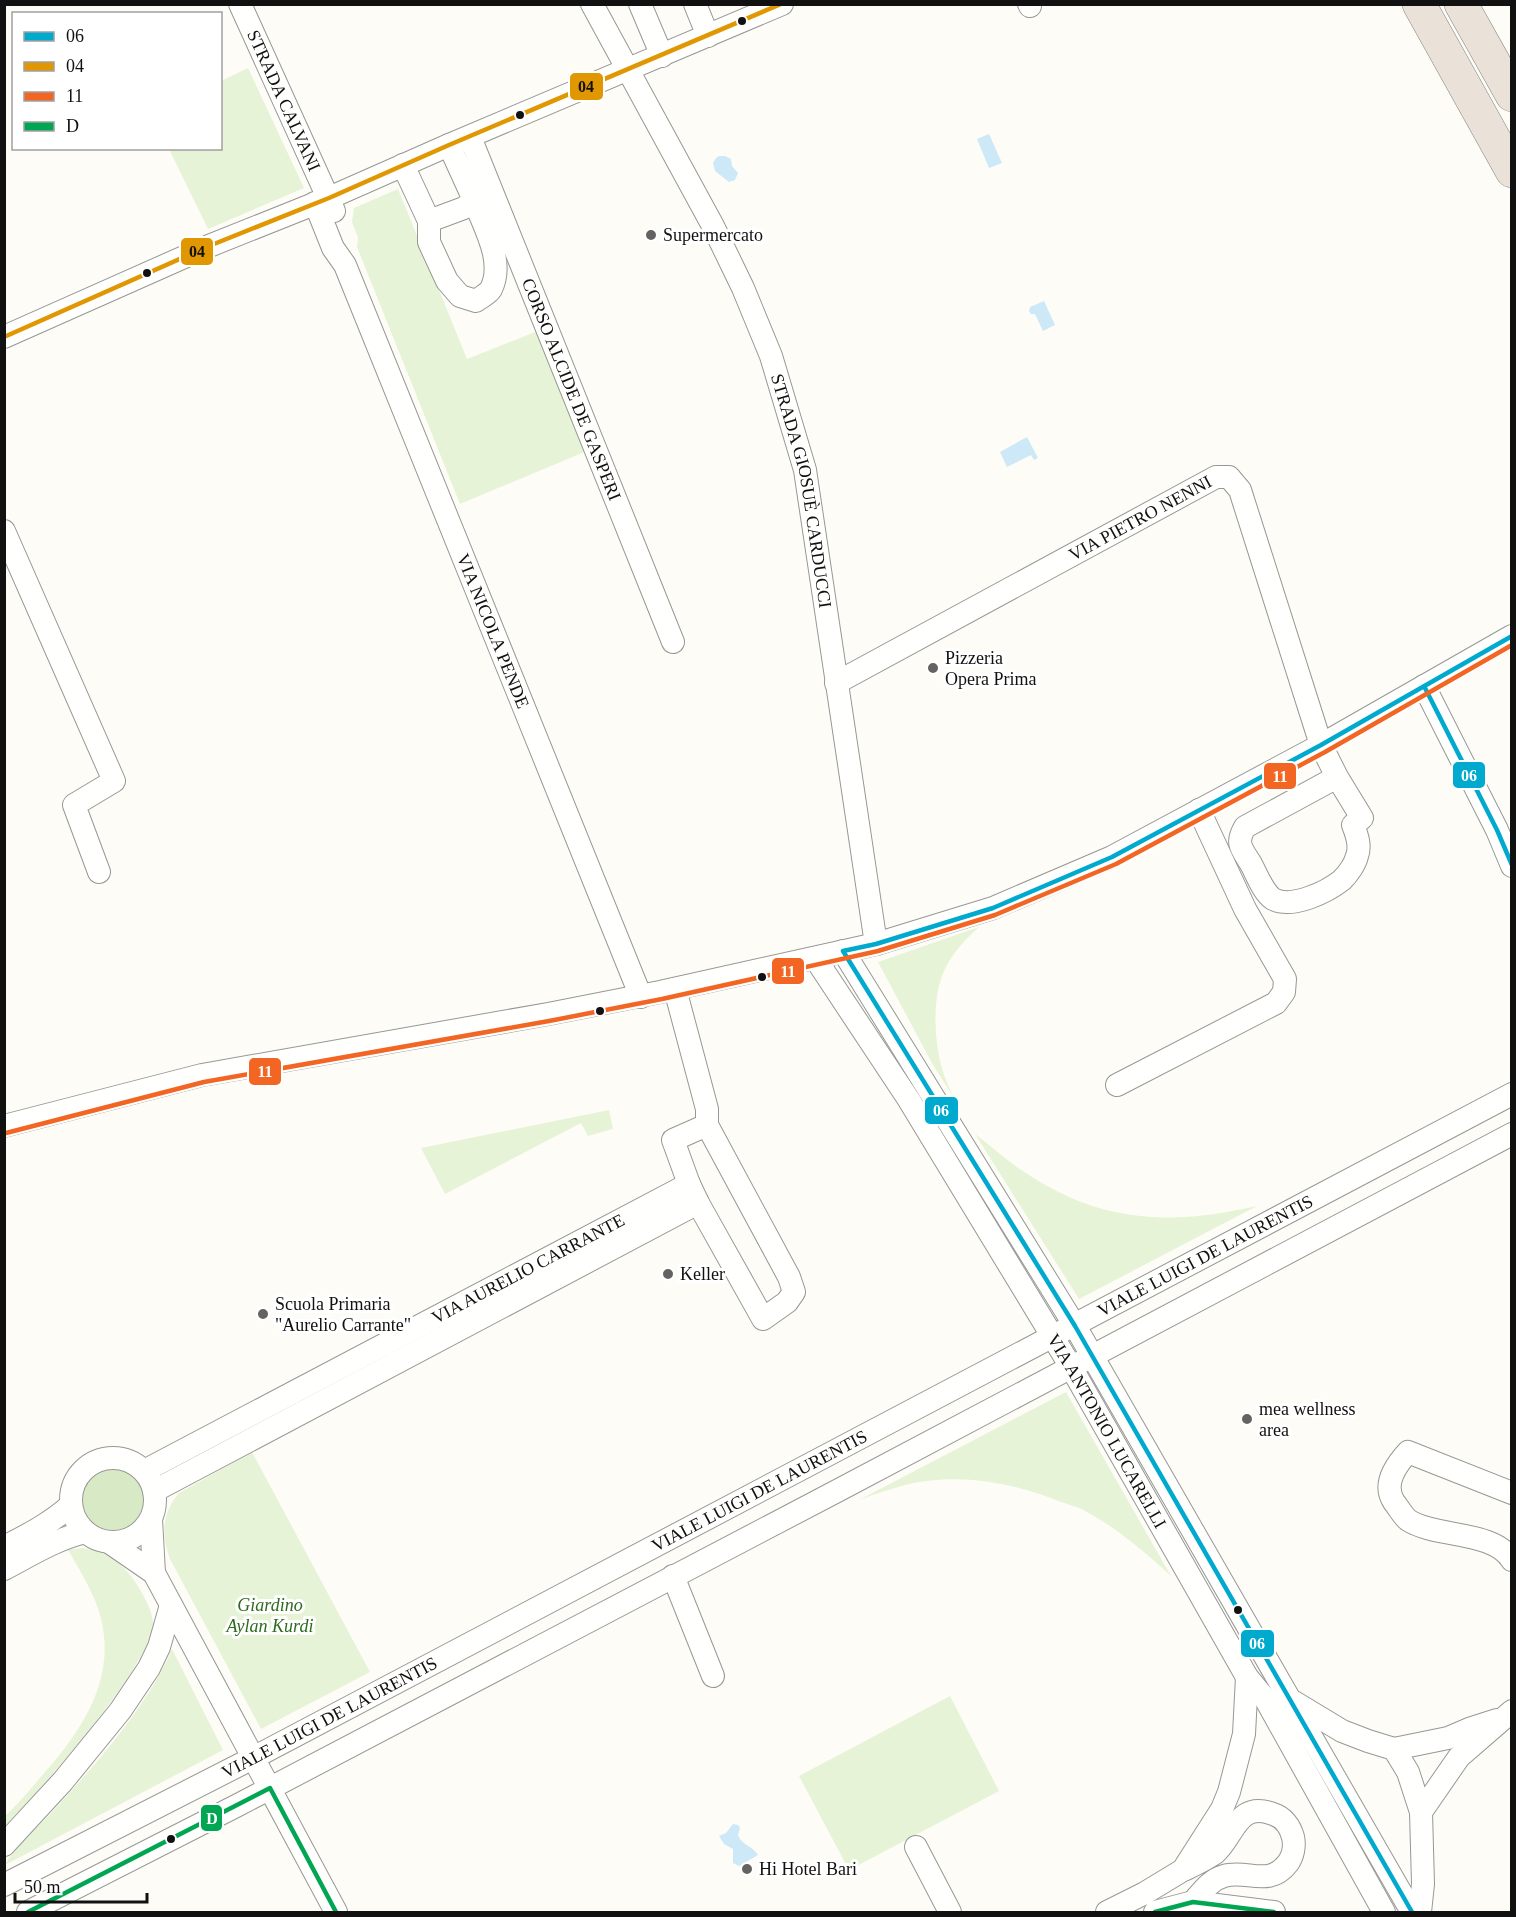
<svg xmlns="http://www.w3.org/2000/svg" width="1516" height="1917" font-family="Georgia,serif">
<rect width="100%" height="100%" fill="#fdfcf7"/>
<path fill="#e7f3d7" d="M248,68L304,188L208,229L169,149L220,148L221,81Z
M398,189L467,359L540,330L589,450L460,504L357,247L358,238L352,222L354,208Z
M979,927C966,939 954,951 946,967C931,994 934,1043 943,1072C946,1081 950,1090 954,1098L933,1065L878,962Z
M609,1110L613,1129L588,1136L581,1123L445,1194L421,1148Z
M975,1134C991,1146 1006,1160 1023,1171C1099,1223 1169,1226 1257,1206L1079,1299Z
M1066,1392L1171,1576C1145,1552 1118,1529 1087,1512C1079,1507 1070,1505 1061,1502C1019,1485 972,1475 926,1481C903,1484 881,1492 859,1500Z
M252,1452L370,1672L261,1729L170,1559C161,1535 162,1513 179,1493Z
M82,1548C105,1550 121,1562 134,1580C141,1591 152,1608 153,1622C154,1663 37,1794 5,1826V1816C17,1805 28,1792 39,1779C76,1738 113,1688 103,1629C99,1601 82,1574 68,1550Z
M172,1649L223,1750L5,1865C11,1852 41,1824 53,1811C95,1765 148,1706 172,1649Z
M950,1696L999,1791L849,1870L799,1776Z"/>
<path fill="#d8eac5" d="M79 1500a34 34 0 1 1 68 0a34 34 0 1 1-68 0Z"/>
<path fill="#cde8f7" d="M989,134L1002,163L989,168L977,139Z
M719,156H725L731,159L732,166L738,173L735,180L729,182L715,171L713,163L716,158Z
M1044,301L1055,325L1043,331L1035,314H1031L1029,311L1030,307Z
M1027,437L1038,458L1034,460L1031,455L1007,467L1000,452Z
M733,1824L738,1825L740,1828L738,1835C741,1845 753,1846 758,1855L739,1866L733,1863V1849L724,1844L719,1836L726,1833Z"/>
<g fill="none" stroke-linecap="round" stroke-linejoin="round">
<g stroke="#979795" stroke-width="24">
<g id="minor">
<path id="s1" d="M240,4L334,211"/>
<path id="s2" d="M592,4L713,226L743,288L771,356L805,470L876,944"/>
<path d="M640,4L662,56"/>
<path d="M695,4L708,36"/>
<path d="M1029,4L1030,6"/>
<path id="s3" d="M470,137L673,642"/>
<path d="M403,165L429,221V242L447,281L460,296L476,301C481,297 488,294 491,289C505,261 484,227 474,200"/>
<path id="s4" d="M315,203L333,248L345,265L641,997"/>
<path d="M429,221L464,208L474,200L449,145"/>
<path d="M4,337L209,246L329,198L449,145L782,4"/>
<path d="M4,531L114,781L74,805L99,872"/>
<path id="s5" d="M836,683L1216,477H1229L1240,490L1321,745L1337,777L1362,818L1353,825C1357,835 1361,846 1357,856C1355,864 1348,874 1342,880C1327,892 1292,909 1273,899C1263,892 1257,875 1251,864C1242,849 1235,844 1245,827L1337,777"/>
<path d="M1424,686L1497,830L1512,866"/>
<path d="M843,951L1075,1326L1412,1912"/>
<path id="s6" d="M815,958L909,1100L1071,1367L1247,1677L1266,1700L1384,1912"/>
<path d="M675,989L707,1109V1125L789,1277L794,1292L787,1302L763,1319L698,1203L689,1184L673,1140L707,1125"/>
<path d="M1117,1085L1276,1003L1284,992L1285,979L1245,909L1199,810"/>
<path d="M4,1126L202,1075L548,1014L660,992L876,944L993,908L1112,857L1321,745L1512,636"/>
<circle cx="113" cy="1500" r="42"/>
<path id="s7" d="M144,1471L689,1184"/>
<path d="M154,1491L698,1203"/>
<path d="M1512,1493L1408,1452C1396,1465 1382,1484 1394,1502C1398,1507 1403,1516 1408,1520C1436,1538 1493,1530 1512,1560"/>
<path d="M151,1519L154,1573"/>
<path d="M109,1542L154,1573L336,1912"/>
<path d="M4,1547C28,1535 51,1523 71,1505"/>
<path d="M4,1569C31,1555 56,1539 85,1532"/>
<path d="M673,1576L713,1676"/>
<path d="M1294,1702L1342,1731L1368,1741L1394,1749L1408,1772L1421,1812L1423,1884L1420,1912"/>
<path d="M1394,1749L1448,1738L1469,1729L1497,1720"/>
<path d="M1421,1812L1459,1757L1512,1711"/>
<path d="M4,1845L63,1781L120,1711L149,1668L159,1647L171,1605"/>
<path d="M916,1847L950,1912"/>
<path d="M1186,1869C1196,1864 1206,1859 1215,1853C1234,1837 1237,1800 1273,1814C1283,1817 1290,1826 1293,1837C1295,1846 1293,1856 1288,1863C1269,1888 1247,1869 1224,1876C1210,1880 1202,1892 1193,1902"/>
<path id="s8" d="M4,1885L253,1758L1512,1094"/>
<path d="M28,1912L238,1805L837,1491L1512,1134"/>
<path d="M1107,1912L1145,1893L1183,1870L1222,1809L1229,1792L1244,1734L1247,1677"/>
<path d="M1155,1912L1193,1902L1274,1912"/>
</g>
</g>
<g stroke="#858482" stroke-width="34">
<path id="highway" d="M1419,4L1512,171
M1461,4L1512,95"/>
</g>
<use href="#minor" stroke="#fffffe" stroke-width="22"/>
<use href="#highway" stroke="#eae1d8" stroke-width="33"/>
<g stroke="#fff" stroke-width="9">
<path id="bus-1" d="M1424,686L1497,830L1512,865
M1412,1912L1075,1326L843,951L876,944L993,908L1112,857L1321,745L1512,636"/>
</g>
<g stroke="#fff" stroke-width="9">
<path id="bus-2" d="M4,337L209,246L329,198L449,145L781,4"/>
</g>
<g stroke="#fff" stroke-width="9">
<path id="bus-3" d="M6,1133L204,1082L549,1021L662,999L878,951L995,915L1116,864L1325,752L1512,645"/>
</g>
<g stroke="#fff" stroke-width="9">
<path id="bus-4" d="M28,1912L270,1788L336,1912
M1155,1912L1193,1902L1274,1912"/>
</g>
<use href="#bus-1" stroke="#00a9ce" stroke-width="4.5"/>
<use href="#bus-2" stroke="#e09702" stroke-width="4.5"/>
<use href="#bus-3" stroke="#f26522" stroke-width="4.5"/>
<use href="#bus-4" stroke="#00a651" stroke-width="4.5"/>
</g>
<g fill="#111" stroke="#fff" stroke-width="2">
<circle cx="742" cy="21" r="5"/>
<circle cx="520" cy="115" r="5"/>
<circle cx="147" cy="273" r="5"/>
<circle cx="762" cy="977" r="5"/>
<circle cx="600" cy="1011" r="5"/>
<circle cx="1238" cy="1610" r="5"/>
<circle cx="171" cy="1839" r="5"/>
</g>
<g fill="#646362" stroke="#fff" stroke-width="2">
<circle cx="651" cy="235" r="6"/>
<circle cx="933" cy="668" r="6"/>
<circle cx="668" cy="1274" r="6"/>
<circle cx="263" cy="1314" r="6"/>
<circle cx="1247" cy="1419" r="6"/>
<circle cx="747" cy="1869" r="6"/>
</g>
<g text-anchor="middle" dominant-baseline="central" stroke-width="6" stroke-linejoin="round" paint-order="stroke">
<g font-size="18" fill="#111" stroke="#fff">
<text stroke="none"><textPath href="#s1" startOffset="106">STRADA CALVANI</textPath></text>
<text stroke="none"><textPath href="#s3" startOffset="272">CORSO ALCIDE DE GASPERI</textPath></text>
<text stroke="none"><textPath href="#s2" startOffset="534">STRADA GIOSUÈ CARDUCCI</textPath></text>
<text stroke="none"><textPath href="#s5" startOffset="346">VIA PIETRO NENNI</textPath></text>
<text stroke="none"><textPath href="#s4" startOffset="464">VIA NICOLA PENDE</textPath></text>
<text stroke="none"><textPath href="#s8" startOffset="1356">VIALE LUIGI DE LAURENTIS</textPath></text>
<text stroke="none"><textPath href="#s7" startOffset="434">VIA AURELIO CARRANTE</textPath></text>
<text stroke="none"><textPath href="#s6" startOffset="556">VIA ANTONIO LUCARELLI</textPath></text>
<text stroke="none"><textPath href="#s8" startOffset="852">VIALE LUIGI DE LAURENTIS</textPath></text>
<text stroke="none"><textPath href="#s8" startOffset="366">VIALE LUIGI DE LAURENTIS</textPath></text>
</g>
<g font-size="18" fill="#111" stroke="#fff" text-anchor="start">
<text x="663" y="235">Supermercato</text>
<text x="945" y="658">Pizzeria<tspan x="945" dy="21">Opera Prima</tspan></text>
<text x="680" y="1274">Keller</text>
<text x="275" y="1304">Scuola Primaria<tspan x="275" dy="21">"Aurelio Carrante"</tspan></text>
<text x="1259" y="1409">mea wellness<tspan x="1259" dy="21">area</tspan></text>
<text x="759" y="1869">Hi Hotel Bari</text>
</g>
<g font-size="18" font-style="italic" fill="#2f6b1f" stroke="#fff">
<text x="270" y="1605">Giardino<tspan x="270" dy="21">Aylan Kurdi</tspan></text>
</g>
</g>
<g stroke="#fff" stroke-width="2">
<rect x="569" y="72" width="35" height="29" rx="6" fill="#e09702"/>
<rect x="180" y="237" width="34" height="29" rx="6" fill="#e09702"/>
<rect x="1452" y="761" width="34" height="28" rx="6" fill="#00a9ce"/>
<rect x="1263" y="762" width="34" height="28" rx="6" fill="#f26522"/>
<rect x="771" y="957" width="34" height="28" rx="6" fill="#f26522"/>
<rect x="248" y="1057" width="34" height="29" rx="6" fill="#f26522"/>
<rect x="924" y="1096" width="35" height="29" rx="6" fill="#00a9ce"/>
<rect x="1240" y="1629" width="35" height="29" rx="6" fill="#00a9ce"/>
<rect x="200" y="1804" width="23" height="28" rx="6" fill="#00a651"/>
</g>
<g font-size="16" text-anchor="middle" font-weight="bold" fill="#fff">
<text x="1469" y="781">06</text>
<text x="1280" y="782">11</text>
<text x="788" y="977">11</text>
<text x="265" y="1077">11</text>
<text x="941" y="1116">06</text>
<text x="1257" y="1649">06</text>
<text x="212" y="1824">D</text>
</g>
<g font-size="16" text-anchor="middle" font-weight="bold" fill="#111">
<text x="586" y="92">04</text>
<text x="197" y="257">04</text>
</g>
<rect width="1516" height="1917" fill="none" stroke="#111111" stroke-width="12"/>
<rect x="12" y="12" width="210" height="138" fill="#ffffff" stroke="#a0a0a0" stroke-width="1.5"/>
<rect x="24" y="32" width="30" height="9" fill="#00a9ce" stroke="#a0a0a0" stroke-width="1.5"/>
<text x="66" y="42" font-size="18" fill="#111111">06</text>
<rect x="24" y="62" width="30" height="9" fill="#e09702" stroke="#a0a0a0" stroke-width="1.5"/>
<text x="66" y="72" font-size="18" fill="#111111">04</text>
<rect x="24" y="92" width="30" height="9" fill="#f26522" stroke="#a0a0a0" stroke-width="1.5"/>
<text x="66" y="102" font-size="18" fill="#111111">11</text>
<rect x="24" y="122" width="30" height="9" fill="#00a651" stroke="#a0a0a0" stroke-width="1.5"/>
<text x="66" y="132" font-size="18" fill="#111111">D</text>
<path d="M15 1893v9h132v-9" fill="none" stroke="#111111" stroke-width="3"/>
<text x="24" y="1893" font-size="18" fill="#111111" stroke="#ffffff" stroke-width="4.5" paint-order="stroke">50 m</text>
</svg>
